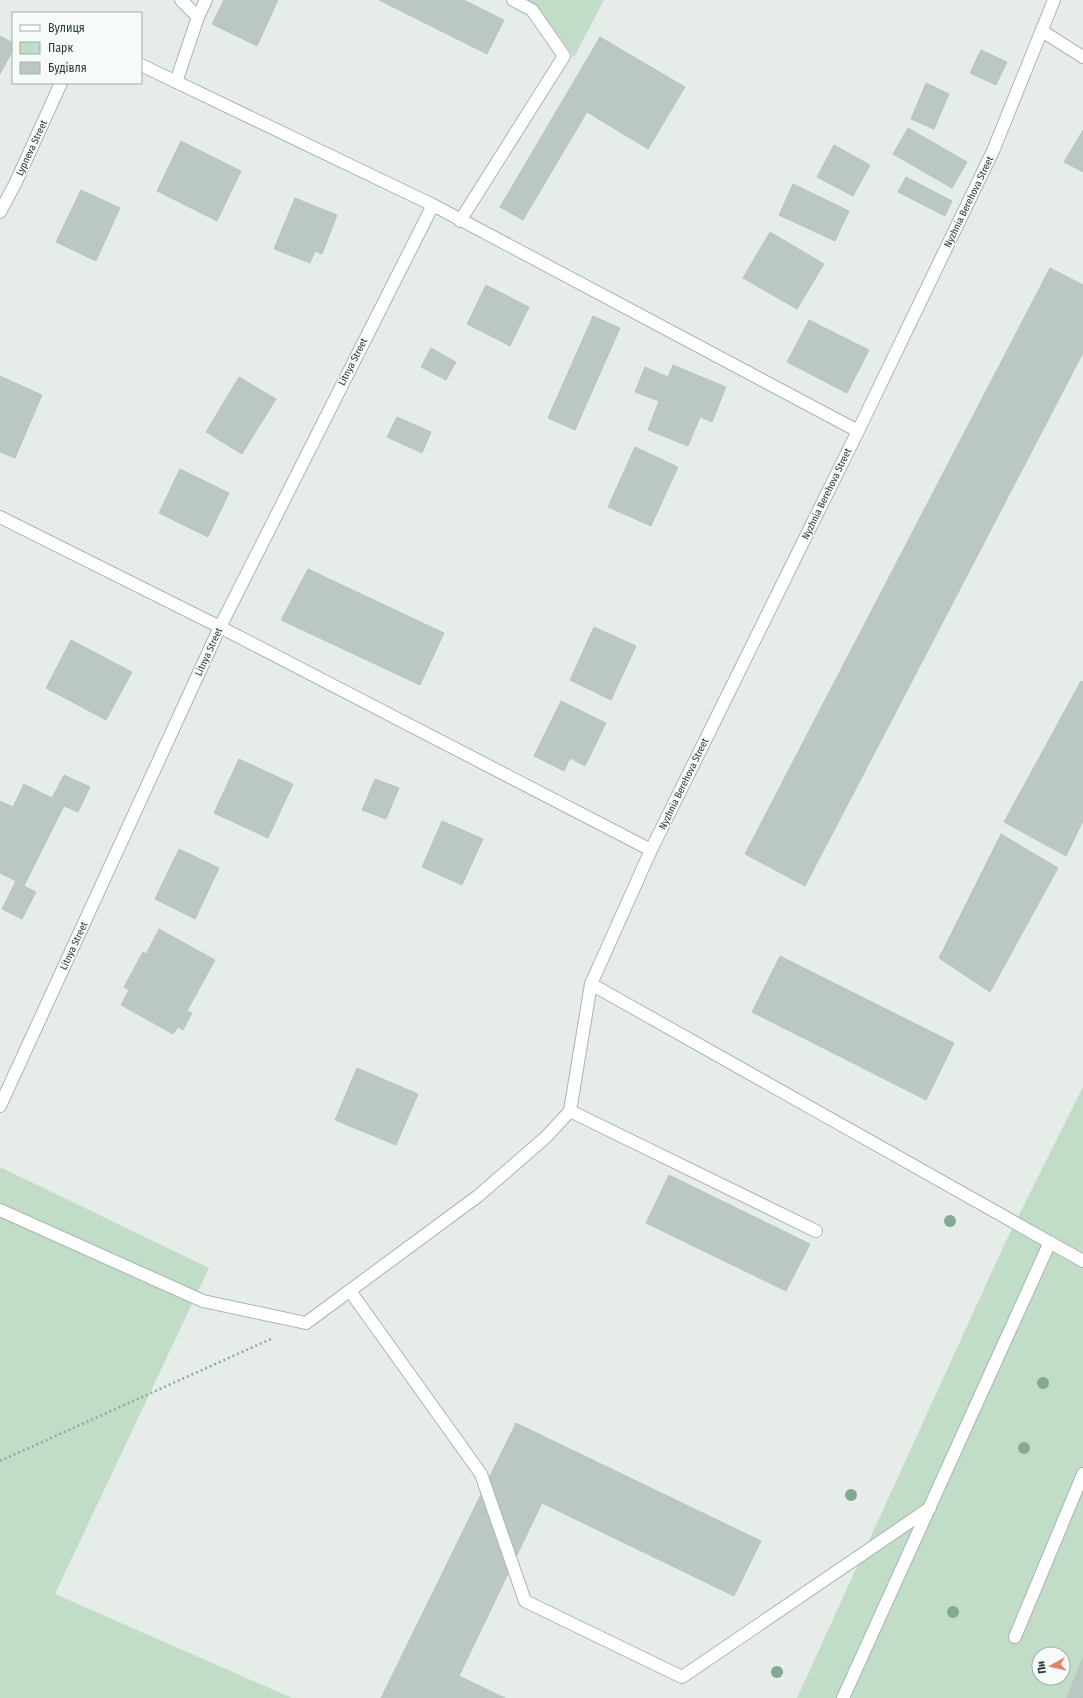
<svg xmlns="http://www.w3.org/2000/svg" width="1083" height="1698" font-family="'Fira Sans Condensed',sans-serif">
<rect width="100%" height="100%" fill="#e6ede9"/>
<path fill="#c1dcc7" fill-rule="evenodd" d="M525,0H604L574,57L538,7Z
M1083,1087V1698H797L1005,1243ZM1039,1654H1063V1678H1039Z
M0,1167L209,1268L55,1594L292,1698H0Z"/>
<path fill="#bbc8c2" stroke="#b9c6c0" d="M224,0H278L257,46L212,24Z
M379,0H464L504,20L487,54Z
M0,36L13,43V50L0,74Z
M600,37L685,87L648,149L587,112L523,220L500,207Z
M981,50L1007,62L996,85L970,73Z
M926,83L949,94L934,129L911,119Z
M908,128L967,162L952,188L893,154Z
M1083,130V172L1064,162Z
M181,141L241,171L217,221L157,191Z
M834,145L870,165L853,196L817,177Z
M906,177L952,201L945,216L898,192Z
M793,184L849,211L835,241L779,215Z
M81,190L120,208L96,261L56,242Z
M295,198L337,215L322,254L315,251L310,263L274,249Z
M770,232L824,264L797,309L743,278Z
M1050,268L1083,285V353L874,754L813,723Z
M486,285L529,307L510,346L467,324Z
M593,316L620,328L575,430L548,418Z
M809,320L869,350L847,393L787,362Z
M431,348L456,362L446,380L421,367Z
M673,365L726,387L712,422L700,417L688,446L648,430L659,401L635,392L645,367L668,377Z
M0,376L42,395L15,458L0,452Z
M239,377L276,399L242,454L206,432Z
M397,417L431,432L422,453L387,437Z
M635,447L678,467L651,526L608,507Z
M180,469L229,493L208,537L159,513Z
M308,569L444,633L420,685L281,620Z
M594,627L636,646L611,700L570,680Z
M71,640L132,672L106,720L46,688Z
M1081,681L1083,682V821L1066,856L1004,822Z
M561,701L606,723L585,766L570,758L564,771L534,756Z
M813,723L874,754L805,886L745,854Z
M239,759L293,784L268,838L214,813Z
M64,775L90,787L78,812L64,806L24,886L36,892L22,919L2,909L16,881L0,873V801L13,807L24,784L52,798Z
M375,779L399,788L386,819L362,810Z
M442,821L483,839L462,885L422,867Z
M1001,834L1058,868L990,992L939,958Z
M179,849L219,868L195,919L155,899Z
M159,929L215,960L187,1011L192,1013L183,1030L178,1027L173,1034L121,1005L129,990L124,987L143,952L146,954Z
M780,956L954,1043L926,1100L752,1012Z
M357,1068L418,1094L396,1145L335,1120Z
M669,1175L810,1244L786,1291L646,1223Z
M516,1423L761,1541L734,1596L542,1503L459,1676L505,1698H381Z
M1083,1657V1698H1067Z"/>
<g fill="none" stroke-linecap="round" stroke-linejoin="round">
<g stroke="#a9b5b0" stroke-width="14">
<path id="lane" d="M181,0L198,17
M176,82L198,17L206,0
M460,221L564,56L532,10L513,0
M591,984L1083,1261
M570,1111L816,1231
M350,1291L481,1474L525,1601L682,1677L930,1508
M1015,1637L1083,1474
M843,1698L1050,1242"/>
</g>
<g stroke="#a9b5b0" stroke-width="14">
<path id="street" d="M1042,31L1083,57
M141,65L433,205L858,431
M0,212L16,182L61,83
M0,517L220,627L651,850
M0,1106L220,627L433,205
M0,1210L203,1301L306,1323L478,1196L546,1137L570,1111L591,984L651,850L858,431L993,151L1054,0"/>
</g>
<path stroke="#8aada0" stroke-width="2.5" stroke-dasharray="2 3" stroke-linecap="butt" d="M0,1461L273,1338"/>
<use href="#lane" stroke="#fff" stroke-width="12"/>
<use href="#street" stroke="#fff" stroke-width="12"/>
</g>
<g fill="#85a890">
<circle cx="950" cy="1221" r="6"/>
<circle cx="1043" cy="1383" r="6"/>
<circle cx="1024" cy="1448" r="6"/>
<circle cx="851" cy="1495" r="6"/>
<circle cx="953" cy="1612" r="6"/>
<circle cx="777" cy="1672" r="6"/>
</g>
<g text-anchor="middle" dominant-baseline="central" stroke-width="3" stroke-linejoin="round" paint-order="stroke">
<g font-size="10" fill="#273d36" stroke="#f6faf8">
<text transform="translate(32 148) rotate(-65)">Lypneva Street</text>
<text transform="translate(969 202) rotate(-64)">Nyzhnia Berehova Street</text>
<text transform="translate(353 362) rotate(-63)">Litnya Street</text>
<text transform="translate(827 494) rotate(-64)">Nyzhnia Berehova Street</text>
<text transform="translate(209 652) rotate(-65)">Litnya Street</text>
<text transform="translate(684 784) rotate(-64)">Nyzhnia Berehova Street</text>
<text transform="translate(74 946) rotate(-65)">Litnya Street</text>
</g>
</g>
<rect x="12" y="12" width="130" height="72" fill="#f6faf8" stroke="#a3aeaa"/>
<rect x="20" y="25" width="20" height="6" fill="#ffffff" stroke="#a3aeaa"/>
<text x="48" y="32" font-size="12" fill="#273d36">Вулиця</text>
<rect x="20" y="42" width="20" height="12" fill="#c1dcc7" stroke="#a3aeaa"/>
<text x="48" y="52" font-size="12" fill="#273d36">Парк</text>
<rect x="20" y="62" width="20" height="12" fill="#bbc8c2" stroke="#a3aeaa"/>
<text x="48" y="72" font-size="12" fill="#273d36">Будівля</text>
<g transform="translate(1051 1666) rotate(262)"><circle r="19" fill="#f6faf8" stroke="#a3aeaa"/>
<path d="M0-3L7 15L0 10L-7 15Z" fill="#e3836e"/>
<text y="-6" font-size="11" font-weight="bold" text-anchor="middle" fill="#273d36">Пн</text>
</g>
</svg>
